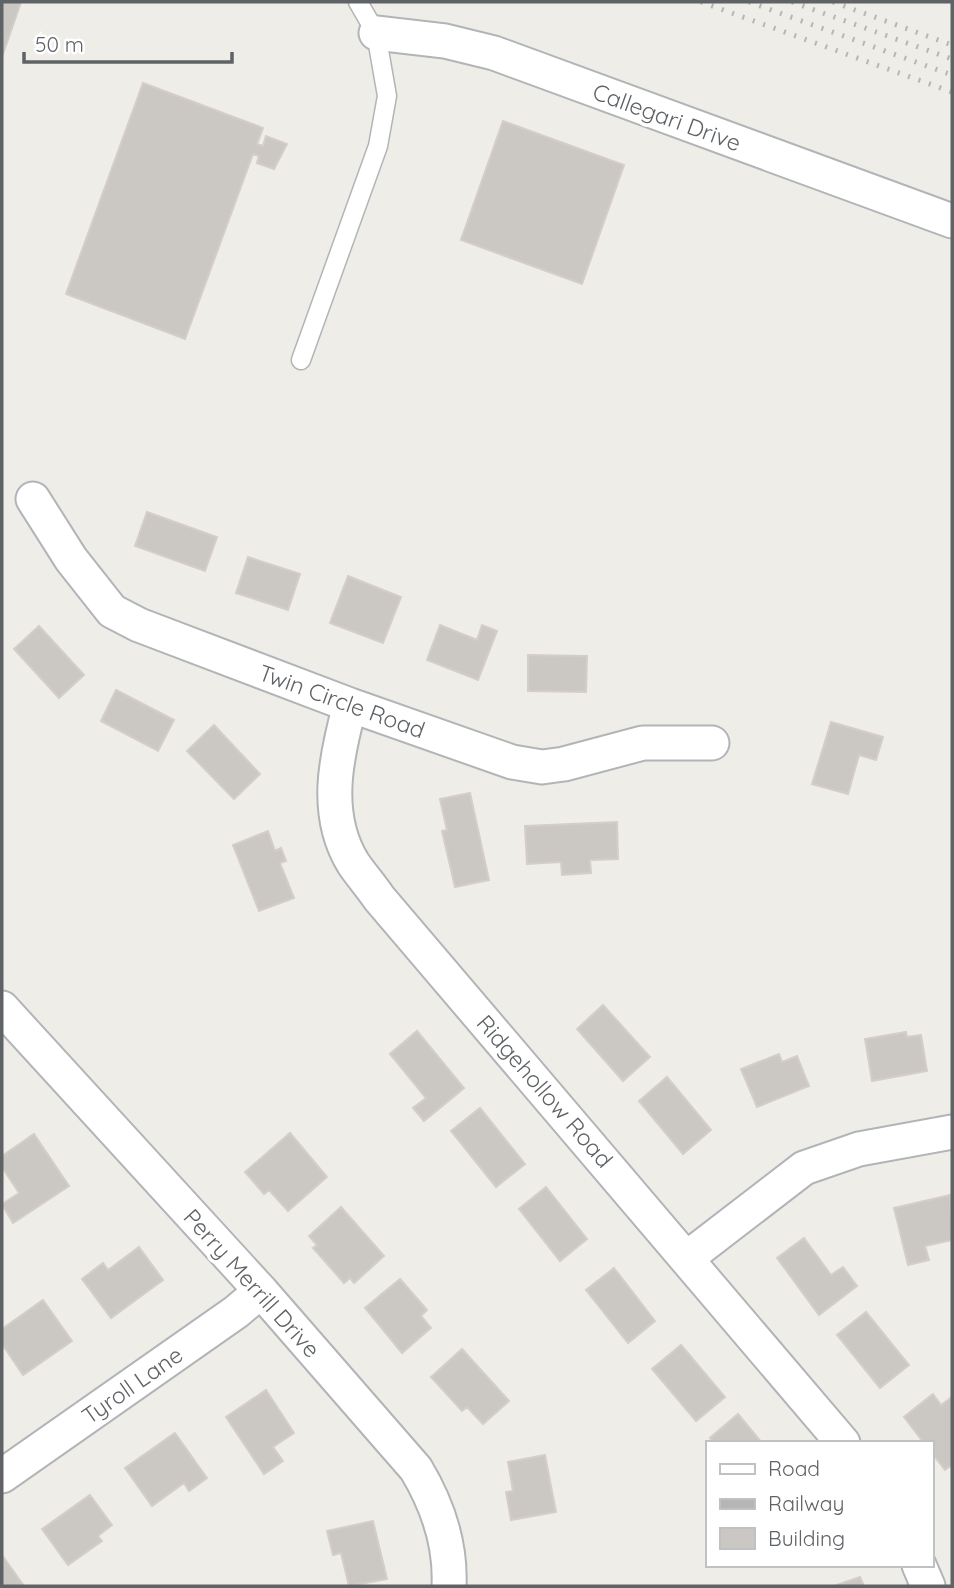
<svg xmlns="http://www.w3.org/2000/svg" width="954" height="1588" font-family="Quicksand,sans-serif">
<rect width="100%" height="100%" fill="#efede7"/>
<path fill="#cbc8c4" stroke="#d4cec6" stroke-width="2" d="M2,2H21L2,57Z
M143,83L263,128L257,144L263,146L266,136L287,144L274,169L257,163L259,156L253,154L185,339L66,294Z
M503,121L624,165L582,284L461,240Z
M147,512L217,537L205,571L135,546Z
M248,557L300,574L288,610L236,593Z
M348,576L401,597L383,643L330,623Z
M440,625L477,640L482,625L497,631L478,680L427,660Z
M39,626L84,675L59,698L14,649Z
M528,655L587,656L586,692L528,691Z
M116,690L174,720L158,751L101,721Z
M831,722L883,737L876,760L859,755L848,794L812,784Z
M214,725L260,774L234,799L187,751Z
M470,793L489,880L455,887L442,831L447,830L440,799Z
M617,822L618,859L590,860L591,873L562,875L561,862L527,864L525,826Z
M268,831L275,851L281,848L286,861L280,863L294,898L259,911L233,845Z
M603,1005L650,1057L623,1081L577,1029Z
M417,1031L464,1088L424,1121L413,1108L426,1098L390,1054Z
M906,1032L907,1037L921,1035L927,1071L872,1081L865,1039Z
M779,1054L782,1062L797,1056L809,1086L757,1107L741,1069Z
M667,1077L711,1130L683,1154L639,1101Z
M480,1108L525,1164L496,1187L451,1131Z
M290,1133L327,1177L288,1211L269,1190L264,1194L245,1172Z
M34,1134L69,1186L13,1223L2,1204L19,1193L2,1167V1156Z
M546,1187L587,1239L560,1261L519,1209Z
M950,1195L952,1240L925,1246L929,1260L908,1265L894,1208Z
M341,1207L384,1256L354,1283L350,1278L344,1283L313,1248L317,1245L309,1236Z
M804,1238L831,1275L843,1267L857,1286L819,1315L777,1258Z
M139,1247L163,1280L111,1318L82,1279L103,1263L108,1270Z
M614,1268L655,1321L628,1343L586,1290Z
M400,1279L427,1310L421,1316L431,1328L402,1353L365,1308Z
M43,1300L72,1341L23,1375L2,1344V1329Z
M866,1312L909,1365L880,1388L837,1335Z
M681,1345L725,1397L696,1421L652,1369Z
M462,1349L509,1401L483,1424L467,1407L462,1411L431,1377Z
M266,1390L294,1433L273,1447L283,1461L264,1474L226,1417Z
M933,1394L941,1405L952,1397V1465L945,1470L931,1452V1443H924L904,1417Z
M738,1414L762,1443H714L710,1438Z
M175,1433L207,1478L189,1491L184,1483L152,1506L125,1468Z
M545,1455L556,1512L511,1520L506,1492L513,1491L508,1462Z
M90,1495L112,1525L98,1536L102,1541L68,1565L42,1529Z
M373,1521L387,1579L349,1586L341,1553L333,1555L327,1531Z
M2,1555L24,1586H2Z
M860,1577L864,1586H834Z"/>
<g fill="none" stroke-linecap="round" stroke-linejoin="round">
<g stroke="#b2b5b8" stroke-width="21">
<path id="service" d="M301,360L378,146L387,96L376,33L358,2"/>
</g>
<g stroke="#b2b5b8" stroke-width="37">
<path id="minor" d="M376,33L445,41L494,53L952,221
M33,499L71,559L112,611L139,625L350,705L512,762L542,767L564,764L643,743H712
M350,705C336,757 323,814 353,863C361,875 371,886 379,898L843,1443
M2,1008L261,1291L416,1469C437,1504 451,1544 449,1586
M687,1258L804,1168L859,1149L952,1132
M2,1476L236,1312L261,1291
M919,1565L928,1586"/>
</g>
<use href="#service" stroke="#fff" stroke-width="18"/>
<use href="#minor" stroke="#fff" stroke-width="33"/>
<path stroke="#b5b6b6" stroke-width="5" stroke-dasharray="2 9" stroke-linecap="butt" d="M701,2L952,92
M749,2L952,75
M792,2L952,59
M833,2L952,45"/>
</g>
<g text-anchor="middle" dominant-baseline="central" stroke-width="7" stroke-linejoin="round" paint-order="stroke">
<g font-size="23" fill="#5f6366" stroke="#fff">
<text transform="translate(667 117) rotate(20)">Callegari Drive</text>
<text transform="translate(342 701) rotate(20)">Twin Circle Road</text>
<text transform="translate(545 1091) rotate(49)">Ridgehollow Road</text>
<text transform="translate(252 1283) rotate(48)">Perry Merrill Drive</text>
<text transform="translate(132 1385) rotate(-35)">Tyroll Lane</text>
</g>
</g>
<rect width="954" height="1588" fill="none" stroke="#5f6366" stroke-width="7"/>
<rect x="706" y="1441" width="228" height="126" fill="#ffffff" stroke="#bfc1c2" stroke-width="2"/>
<rect x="720" y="1464" width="35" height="10" fill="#ffffff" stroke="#bfc1c2" stroke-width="2"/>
<text x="768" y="1476" font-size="21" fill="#5f6366">Road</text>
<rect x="720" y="1499" width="35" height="10" fill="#b5b6b6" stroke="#bfc1c2" stroke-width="2"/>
<text x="768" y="1511" font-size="21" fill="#5f6366">Railway</text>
<rect x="720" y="1528" width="35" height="21" fill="#cbc8c4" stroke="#bfc1c2" stroke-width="2"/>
<text x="768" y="1546" font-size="21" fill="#5f6366">Building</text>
<path d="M24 52v10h208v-10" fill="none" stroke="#5f6366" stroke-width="3.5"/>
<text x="35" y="52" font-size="21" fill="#5f6366" stroke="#ffffff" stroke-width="5" paint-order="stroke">50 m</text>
</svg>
